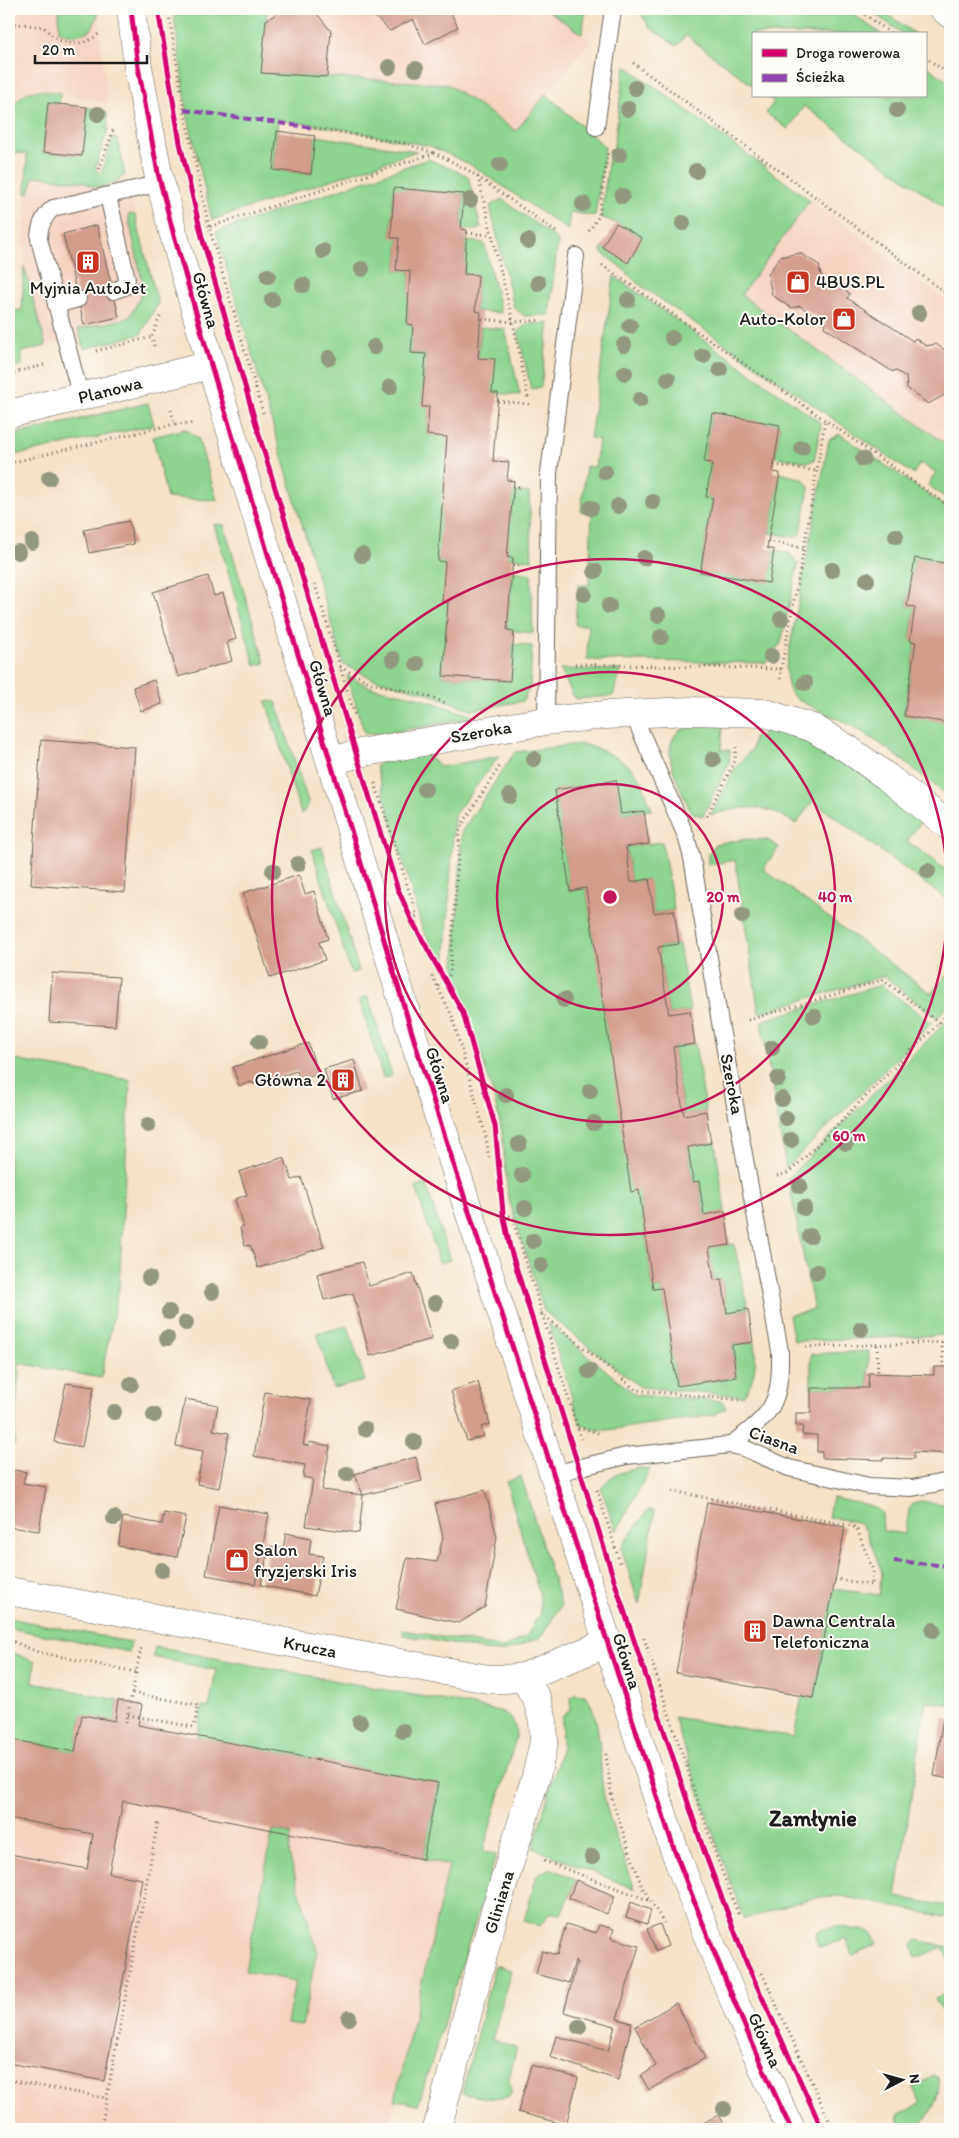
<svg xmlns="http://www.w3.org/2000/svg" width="959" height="2138" font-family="Itim,sans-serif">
<rect width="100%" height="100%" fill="#fdfcf7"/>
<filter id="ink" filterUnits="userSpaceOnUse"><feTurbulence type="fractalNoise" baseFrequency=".02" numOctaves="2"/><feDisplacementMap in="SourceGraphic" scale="10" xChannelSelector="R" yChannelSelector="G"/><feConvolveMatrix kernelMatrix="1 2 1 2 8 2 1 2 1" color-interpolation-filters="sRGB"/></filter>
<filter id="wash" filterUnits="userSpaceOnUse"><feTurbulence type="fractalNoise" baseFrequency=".0096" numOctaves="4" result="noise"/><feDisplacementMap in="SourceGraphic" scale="20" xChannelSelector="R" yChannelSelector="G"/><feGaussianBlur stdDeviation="1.12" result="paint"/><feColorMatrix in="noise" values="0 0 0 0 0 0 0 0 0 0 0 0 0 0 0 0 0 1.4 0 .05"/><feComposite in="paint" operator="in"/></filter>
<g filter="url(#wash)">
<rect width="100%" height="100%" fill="#f5e2c8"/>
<path fill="#f4d3c1" d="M9,9H97L108,103L52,91L9,108Z
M267,9H546L590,41L516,131L447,84L261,73Z
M125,175L158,303L141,334L84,349L80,337L46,346L24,266L26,193H29L33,176L84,182L91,187L108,186Z
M810,200L950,303V447L741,295Z
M82,1715L438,1783L423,1859L449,1865L389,2129H9V1739L75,1752Z"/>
<path fill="#8cd490" stroke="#547856" d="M59,9H97L98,15L91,30C79,35 70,38 59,30Z
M173,9H267L262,73L447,84L516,131L546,94L605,147L595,216L570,212L568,230L471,165L430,146L342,129L278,120L273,170L311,174L315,136L417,151L212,220L188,117Z
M546,9H586L582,34Z
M638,9H846L881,34H753V86L686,35L677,46L650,28Z
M868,9H880L915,34H903Z
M925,65L950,83V212L804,106L788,129L766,113L774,102L767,96H925Z
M626,66L810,200L741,295L950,447V501L928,485L936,472L920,463L913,474L637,283L622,268L601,252L602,247L628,262L642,238L616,223L601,217L610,150L613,152L624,70Z
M38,90L60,93L59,104L48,103L43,152L81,156L87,107L107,113L108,129L95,169L101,174L113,137L118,140L125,175C111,184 100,193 84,182L34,176L29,193H26L27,154L9,152V108L26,93Z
M428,159L468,176L481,228L474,230L461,229L464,194L394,189L391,237L399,238L396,270L410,271L407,324L413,325L411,353L426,354L422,406L429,407L427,435L447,437L445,562L448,602L443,676L509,681L513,644L532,646L530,687L523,701L472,710L424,692L374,679L343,664L216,232Z
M502,199L558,240L549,315L525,316L514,308L490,206Z
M131,214L135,215L158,303L141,334L84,349L78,329L129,318L144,290L128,215Z
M466,241L484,243L501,313L475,311L478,275L464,274Z
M24,266L46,346L22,352V365L9,368V311L22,310Z
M614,276L817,420L821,425L814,460L809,462L775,457L780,425L712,414L704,461L712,463L707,497L713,498L700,572L768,583L774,550L789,553L798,564L781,643L766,663L587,660L588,625H575L578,585H589L592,512H581L586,466L595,467L599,440L590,438Z
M549,323L541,387L531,389L518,331L527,324Z
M481,327L505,329L520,395L492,393L478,358Z
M148,403L154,425L25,453L9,455V436Z
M185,429L198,438L217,500L167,498L153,437Z
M840,434L950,510V564L915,558L907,606L915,607L910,640L916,642L904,715L950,723V798C919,773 887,746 852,726C842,720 799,702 794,697C787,689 787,678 786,668L829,440Z
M780,473L803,479L809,487L801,533L794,537L770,533Z
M512,491L529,493L532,560L507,557Z
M214,524L224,525L265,663L255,666Z
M512,571L531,574L533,633L507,630Z
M560,669L620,670L613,696L575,699Z
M347,676L370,687L417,697L476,717L387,733L365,734Z
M266,701L276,702L309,805L301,814Z
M723,726L721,750H730L729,763L703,816L694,814L689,808C680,786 652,739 688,727C698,724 712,726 723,726Z
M764,727C820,740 874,779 916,818L920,823L907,841L950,873V902L813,801L796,824C764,803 747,805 711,815L735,768L752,749L754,736H763Z
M580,744C598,747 623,758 636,773C644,783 647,798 652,810L621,814L616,781L555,790L570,891L586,888L632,1192L639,1190L653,1289L662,1288L677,1385L736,1377L732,1345L755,1342C756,1362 756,1380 743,1396L640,1387L544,1311L508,1196L502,1132L494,1097L468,1012L454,984L462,831L515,752Z
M424,753L441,767L499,756L454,815L445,969L422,928L376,766L383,762Z
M746,839L767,840L779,847L763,869L932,994L944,978L950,975V1002L937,1018L884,976L759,1013L735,860L708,865V855L715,844Z
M662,842L674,910L654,913L648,879L631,882L626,847Z
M322,847L359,971L351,973L312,850Z
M679,944L690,1011L669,1014L658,947Z
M881,985L932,1023L786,1168L761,1021Z
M368,996L392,1076L383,1078L359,999Z
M950,1018V1335L794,1341L789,1315L814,1310L788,1178Z
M695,1044L706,1111L684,1115L673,1047Z
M9,1059L130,1080L119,1287L101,1378L19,1363L14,1445H9Z
M715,1142L725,1211L704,1215L699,1182H693L688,1147Z
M426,1184L450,1260L439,1263L416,1187Z
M734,1244L748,1309L727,1313L722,1279L714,1280L709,1248Z
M548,1323L636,1395L722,1401L726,1408L714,1415L608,1430H598L581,1425Z
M348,1326L365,1381L333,1388L317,1333Z
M869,1351L868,1388H811V1354Z
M641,1468L650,1469L616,1532L601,1488C612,1473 624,1471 641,1468Z
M521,1476L561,1605L541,1637L504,1652H495L403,1635V1630L503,1648L526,1637L540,1613V1596L506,1482Z
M832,1498L868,1505L879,1510L882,1514L883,1531L905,1534L909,1510L913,1503L921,1501L950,1505V1705L926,1701L896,1897L950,1906V1918L841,1896C804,1895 779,1911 744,1919L710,1824L674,1717L794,1737L802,1696L814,1697L833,1589L879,1595L882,1572L866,1531L857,1522L828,1517Z
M648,1510L655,1511L639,1605L621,1547Z
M9,1618L131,1642L129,1652L9,1628Z
M155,1647L500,1711C513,1716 516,1725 516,1738L483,1851L496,1855L418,2105L395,2100L449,1865L423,1859L438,1783L197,1737L202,1706L209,1707L216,1670L153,1657Z
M9,1651L35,1662L33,1682L118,1700L115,1721L82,1715L75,1752L9,1739Z
M574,1694L586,1695C605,1726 597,1767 605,1801C612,1831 625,1860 635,1889L533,1848L562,1747V1717L571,1709L570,1698Z
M273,1830L291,1834L289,1855L317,1950L302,2026L287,2024L295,1981L245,1971Z
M550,1868L576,1880L561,1914L550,1913L540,1926L524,1921L537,1875Z
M836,1926L871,1932L877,1944L853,1955L845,1938L824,1947L818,1946L816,1939L817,1931Z
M917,1940L950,1947V1965L943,1947L916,1958L912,1945Z
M495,1965L511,1970L492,2040L517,2047L509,2078L511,2094C503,2103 473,2096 462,2093Z
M950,1993V2028L935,1999Z
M933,2076L938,2078C943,2095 924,2137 902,2126L899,2121L898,2114L921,2104L913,2085Z"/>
<g id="blocks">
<path fill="#d49c8d" d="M285,9H313L331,31L327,77L261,73L266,20Z
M367,9H449L458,27L425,44L413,19L390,31Z
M48,103L87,107L82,156L43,152Z
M277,131L315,136L311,174L273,170Z
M394,188L464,194L461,229L467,230L464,274L478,275L475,311L481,312L478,358L495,359L492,393H498L493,461L509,462L507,480L514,481L507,557L513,558L507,630L514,631L510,681L443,676L448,602H442L445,562L438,561L447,437L427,435L429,407H422L426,354L411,353L413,325L407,324L410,271L396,270L399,238H391Z
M616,223L642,238L628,263L602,247Z
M97,225L119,317L84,325L63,234Z
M800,253L819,265L821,275L850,294L847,298L913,341L915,338L926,346L936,344L950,354V392L928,404L907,388L906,377L895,370L893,372L824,327L826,323L800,306L791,308L772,295L768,274L780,257Z
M712,413L780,425L773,472L780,473L767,548L774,550L769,583L700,572L713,498L706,497L712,463L704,462Z
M129,521L134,544L89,553L84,530Z
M915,558L950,564V723L904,716L916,642L910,641L915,607L907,606Z
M208,576L214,596L223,593L236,639L227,642L232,661L178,677L153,592Z
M154,680L162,704L141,711L133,687Z
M41,740L135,747L125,892L31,885Z
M616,780L621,814L644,811L649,844L626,847L631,882L649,879L654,913L674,910L679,944L658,947L669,1014L690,1011L695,1044L673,1047L678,1082L684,1115L706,1111L711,1143L688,1147L693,1182L699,1181L704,1215L725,1211L730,1245L709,1248L714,1280L722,1279L727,1313L748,1309L753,1342L732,1345L736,1377L677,1386L662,1288L653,1289L639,1190L631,1192L586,888L570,891L555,790Z
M299,875L305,894L314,891L328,939L319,942L325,960L270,978L243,893Z
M52,973L119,977L115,1026L49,1022Z
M308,1043L318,1074L300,1080L297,1071L253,1084L252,1082L239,1086L233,1067Z
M354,1060L363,1091L333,1099L324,1069Z
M284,1157L292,1180L301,1177L324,1247L258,1268L250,1245L245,1246L240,1228L243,1226L235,1199L247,1195L239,1172Z
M362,1262L369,1286L413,1273L432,1339L370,1356L353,1293L324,1300L317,1274Z
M934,1367H950V1454L914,1452V1459L883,1458L884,1460L822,1458V1452H817V1435H802L803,1426H796V1413H811V1388H868L869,1373L934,1375Z
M478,1382L490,1424L481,1427L484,1436L467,1441L451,1391Z
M66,1383L94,1387L82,1447L54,1442Z
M265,1392L311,1400L303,1445L309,1446V1442L330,1446L322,1490L363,1495L355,1474L416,1457L422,1481L363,1495L359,1533L306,1526L313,1479L303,1477L305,1465L254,1456Z
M185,1399L218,1405L213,1430L229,1433L219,1488L197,1484L203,1451L176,1446Z
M13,1470L26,1472L23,1483L46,1487L39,1531L9,1527V1481H11Z
M485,1490L497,1537L485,1607L459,1623L396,1609L407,1558L437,1562L443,1537L435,1504Z
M707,1502L845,1527L813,1698L676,1673Z
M219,1505L269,1514L255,1584L206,1575Z
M164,1513L186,1517L177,1557L118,1546L123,1517L162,1524Z
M286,1533L311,1538L309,1554L323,1556L315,1596L261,1585L269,1546L283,1549Z
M118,1700L142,1705L138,1725L438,1783L423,1859L123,1801L109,1873L142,1879L104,2081L9,2063L10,1854L87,1869L93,1834L9,1818V1739L75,1752L82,1715L115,1721Z
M943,1718L950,1719V1779L934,1776Z
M576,1880L615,1896L607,1914L569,1898Z
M631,1902L651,1910L647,1924L626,1917Z
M566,1924L596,1933L599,1925L614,1929L611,1938L639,1946L617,2019L632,2023L618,2080L550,2057L556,2036L608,2051L615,2026L564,2012L577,1962L575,1961L569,1983L536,1974L542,1951L557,1955Z
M660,1924L668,1946L656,1951L647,1929Z
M676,2003L705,2058L649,2090L641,2076L656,2066L635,2027Z
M531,2065L578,2078L566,2125L518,2112Z
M719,2115L727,2129H691Z"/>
</g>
</g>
<g filter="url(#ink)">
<use href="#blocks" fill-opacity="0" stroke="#686158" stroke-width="1"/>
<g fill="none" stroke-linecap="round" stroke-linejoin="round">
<g stroke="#686158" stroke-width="18">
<path id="service" d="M596,127L613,9
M108,196L127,279L124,287L113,291
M56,305L78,299
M81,398L39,239C39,227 44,216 53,208L161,183
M633,714L686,836L692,858L721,1028L780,1351C781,1405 772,1414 730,1445
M546,721L549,473L576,256
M553,1474L626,1456L730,1445L744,1448L789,1468L869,1486L912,1488L950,1481"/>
</g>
<g stroke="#686158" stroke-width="29">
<path id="minor" d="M9,414L211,365
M331,761L365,752L546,721L606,715L689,711L765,713L813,728L848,749L887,777L950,827
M9,1591L488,1679H505L524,1677L607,1643
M437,2129L493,1918L536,1776L544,1742L543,1721L537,1700L524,1677"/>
</g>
<g stroke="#686158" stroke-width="29">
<path id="tertiary" d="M131,9L138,67L158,173L173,232L211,365L419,1056L673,1846C709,1942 747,2036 791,2129"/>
</g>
<g stroke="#686158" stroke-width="29">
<path id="primary" d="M944,9L950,14"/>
</g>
<path stroke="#686158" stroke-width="3" stroke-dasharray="1 4" stroke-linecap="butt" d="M168,9L184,110L209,227
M857,9L892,34
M10,23L44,27C59,46 82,49 100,33
M925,57L950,75
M633,63L950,296
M315,128L403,143L434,153
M99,169L114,128
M478,177L513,322L528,398
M589,231L599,216L608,151
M467,233L491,235
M602,265L950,507
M482,319L513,322L541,320
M154,346L152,337L161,314
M96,351L152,337
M9,374L44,365
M498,401L529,404
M171,410L175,424L187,423L194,424
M263,413L209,227L435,153L468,170L559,234
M9,463L175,424
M774,465L817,471
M513,487H522
M768,541L804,548
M513,565L520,566
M315,584L356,719
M575,664L781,669L780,682
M340,667L371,683L421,694L446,703
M781,669L804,548L825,421
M375,783L417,916L413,918
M707,816L735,761L736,747
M432,976L452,1016L486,1137L489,1158
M438,986L450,974L460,828L501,764
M748,1020L883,980L940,1023
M777,1176L787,1173L796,1166L950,1012
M505,1213L512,1217L581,1439
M541,1313L636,1390L739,1400
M942,1342L943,1367
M877,1345L878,1373
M806,1347L950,1342
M578,1427L598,1433
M597,1490L620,1563
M672,1491L852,1526L857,1529L873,1571L872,1585L835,1579
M644,1638L714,1850L739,1916
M9,1640L38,1652L136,1672
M128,1715L194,1727L198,1705L132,1693
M126,1723L141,1648
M606,1754L612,1800L642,1887L664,1923
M544,1861L651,1901
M762,1973L833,2129
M9,2080L106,2098
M946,2108L950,2109
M9,2123L44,2129
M101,2129L158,1821"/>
<use href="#service" stroke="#fff" stroke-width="16"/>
<use href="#minor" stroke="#fff" stroke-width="28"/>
<use href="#tertiary" stroke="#fff" stroke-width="28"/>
<use href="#primary" stroke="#fff" stroke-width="28"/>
<path stroke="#8e44ad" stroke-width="4" stroke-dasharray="8 4" stroke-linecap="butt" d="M184,110L315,128
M894,1561L950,1566"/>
<g stroke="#fdfcf7" stroke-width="8">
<path id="cycleway" d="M131,9L138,67L158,173L173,232L211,365L419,1056L673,1846C709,1942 747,2036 791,2129
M158,9L180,143L202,237L262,445L397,887L411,919L463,1013L495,1126L503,1213L510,1248L615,1583L704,1851L747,1964L822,2129"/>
</g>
<use href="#cycleway" stroke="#d6006c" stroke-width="5"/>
</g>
<g fill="#939880">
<circle cx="389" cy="67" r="8"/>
<circle cx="416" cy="69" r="8"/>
<circle cx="635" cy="88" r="8"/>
<circle cx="628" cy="109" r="8"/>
<circle cx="897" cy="110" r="8"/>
<circle cx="98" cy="114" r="8"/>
<circle cx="619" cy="155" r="8"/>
<circle cx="500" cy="165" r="8"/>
<circle cx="696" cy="171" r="8"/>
<circle cx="622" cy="196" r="8"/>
<circle cx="470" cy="200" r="8"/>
<circle cx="583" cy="204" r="8"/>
<circle cx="683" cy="223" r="8"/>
<circle cx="528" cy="241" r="8"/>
<circle cx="323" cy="251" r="8"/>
<circle cx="362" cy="269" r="8"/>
<circle cx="268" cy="276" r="8"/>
<circle cx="538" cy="283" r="8"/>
<circle cx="303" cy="285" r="8"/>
<circle cx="272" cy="300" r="8"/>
<circle cx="628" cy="300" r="8"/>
<circle cx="919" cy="313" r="8"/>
<circle cx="630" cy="326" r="8"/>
<circle cx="672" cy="338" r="8"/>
<circle cx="624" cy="345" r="8"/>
<circle cx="374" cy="347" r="8"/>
<circle cx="703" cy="356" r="8"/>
<circle cx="329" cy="358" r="8"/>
<circle cx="720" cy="369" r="8"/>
<circle cx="625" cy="373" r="8"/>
<circle cx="668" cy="379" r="8"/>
<circle cx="390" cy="387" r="8"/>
<circle cx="640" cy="400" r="8"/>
<circle cx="802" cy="448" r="8"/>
<circle cx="863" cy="459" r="8"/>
<circle cx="605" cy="472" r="8"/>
<circle cx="49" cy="478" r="8"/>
<circle cx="653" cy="502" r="8"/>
<circle cx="618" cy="506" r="8"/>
<circle cx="591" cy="508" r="8"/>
<circle cx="896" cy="536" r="8"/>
<circle cx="32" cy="542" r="8"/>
<circle cx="18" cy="552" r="8"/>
<circle cx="362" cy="555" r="8"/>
<circle cx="644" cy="558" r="8"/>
<circle cx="832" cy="570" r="8"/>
<circle cx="595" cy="571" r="8"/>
<circle cx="867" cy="580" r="8"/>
<circle cx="584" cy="594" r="8"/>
<circle cx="609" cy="606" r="8"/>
<circle cx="658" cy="615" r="8"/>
<circle cx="781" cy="619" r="8"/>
<circle cx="661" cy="637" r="8"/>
<circle cx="771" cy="656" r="8"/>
<circle cx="393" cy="659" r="8"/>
<circle cx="417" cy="664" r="8"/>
<circle cx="805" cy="683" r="8"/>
<circle cx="534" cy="759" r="8"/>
<circle cx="713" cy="759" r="8"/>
<circle cx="425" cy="789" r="8"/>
<circle cx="510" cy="796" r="8"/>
<circle cx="298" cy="864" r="8"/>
<circle cx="273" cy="871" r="8"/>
<circle cx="928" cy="871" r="8"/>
<circle cx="742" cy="916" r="8"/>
<circle cx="564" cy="1000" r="8"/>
<circle cx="814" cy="1016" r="8"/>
<circle cx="259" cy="1042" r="8"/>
<circle cx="772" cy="1048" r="8"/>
<circle cx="778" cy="1079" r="8"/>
<circle cx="590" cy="1091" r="8"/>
<circle cx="506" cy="1095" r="8"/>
<circle cx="782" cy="1099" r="8"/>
<circle cx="786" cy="1118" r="8"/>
<circle cx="594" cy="1123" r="8"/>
<circle cx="148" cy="1125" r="8"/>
<circle cx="791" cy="1140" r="8"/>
<circle cx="846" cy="1143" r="8"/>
<circle cx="519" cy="1144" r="8"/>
<circle cx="522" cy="1175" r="8"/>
<circle cx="800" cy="1186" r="8"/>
<circle cx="525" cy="1208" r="8"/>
<circle cx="804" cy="1208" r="8"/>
<circle cx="810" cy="1236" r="8"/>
<circle cx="533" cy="1241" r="8"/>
<circle cx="541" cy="1265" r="8"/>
<circle cx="817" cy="1272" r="8"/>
<circle cx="149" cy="1278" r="8"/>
<circle cx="212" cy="1292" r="8"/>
<circle cx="435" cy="1303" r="8"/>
<circle cx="169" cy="1312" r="8"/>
<circle cx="186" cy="1323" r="8"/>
<circle cx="861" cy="1329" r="8"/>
<circle cx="167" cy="1338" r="8"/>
<circle cx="451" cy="1341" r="8"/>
<circle cx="589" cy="1371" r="8"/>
<circle cx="131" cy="1384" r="8"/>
<circle cx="114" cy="1412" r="8"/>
<circle cx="154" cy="1415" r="8"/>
<circle cx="365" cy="1429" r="8"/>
<circle cx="414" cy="1442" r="8"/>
<circle cx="347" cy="1474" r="8"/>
<circle cx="114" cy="1518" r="8"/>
<circle cx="162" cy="1570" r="8"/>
<circle cx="933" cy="1630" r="8"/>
<circle cx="360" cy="1722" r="8"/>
<circle cx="403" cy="1731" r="8"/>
<circle cx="592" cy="1857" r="8"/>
<circle cx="349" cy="2018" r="8"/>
<circle cx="579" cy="2027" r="8"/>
<circle cx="724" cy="2109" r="8"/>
</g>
</g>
<g fill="none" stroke="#c2185b" stroke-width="2.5">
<circle cx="610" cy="897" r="113"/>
<circle cx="610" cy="897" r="225"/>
<circle cx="610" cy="897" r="338"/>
</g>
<defs>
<g id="building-square" transform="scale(1.25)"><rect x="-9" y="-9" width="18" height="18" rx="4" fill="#c8321e" stroke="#fdfcf7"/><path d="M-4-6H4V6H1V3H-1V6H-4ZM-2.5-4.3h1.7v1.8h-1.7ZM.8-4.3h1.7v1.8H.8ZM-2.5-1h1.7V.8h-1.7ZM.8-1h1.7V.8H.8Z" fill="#fff"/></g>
<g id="shop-square" transform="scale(1.25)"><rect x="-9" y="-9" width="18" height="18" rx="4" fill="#c8321e" stroke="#fdfcf7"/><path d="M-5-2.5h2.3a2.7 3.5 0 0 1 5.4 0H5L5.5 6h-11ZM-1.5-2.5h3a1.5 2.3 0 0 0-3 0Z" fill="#fff"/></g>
</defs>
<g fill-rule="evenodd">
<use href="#building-square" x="88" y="262"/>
<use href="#shop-square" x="798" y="282"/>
<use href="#shop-square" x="844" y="319"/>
<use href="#building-square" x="343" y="1080"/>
<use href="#shop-square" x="237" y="1560"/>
<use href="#building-square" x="755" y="1631"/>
</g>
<g text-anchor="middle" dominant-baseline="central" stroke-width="4" stroke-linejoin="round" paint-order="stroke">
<g font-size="18" fill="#1c1c1c" stroke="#fdfcf7" text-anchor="start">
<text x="816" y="282">4BUS.PL</text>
<text x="88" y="288" text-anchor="middle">Myjnia AutoJet</text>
<text x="826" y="319" text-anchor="end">Auto-Kolor</text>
<text x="326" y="1080" text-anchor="end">Główna 2</text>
<text x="254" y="1550">Salon<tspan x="254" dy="21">fryzjerski Iris</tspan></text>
<text x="772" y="1621">Dawna Centrala<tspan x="772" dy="21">Telefoniczna</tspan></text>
</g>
<g font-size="18" fill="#1c1c1c" stroke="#fdfcf7">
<text transform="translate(206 300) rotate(74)">Główna</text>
<text transform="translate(110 390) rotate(-14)">Planowa</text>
<text transform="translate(323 688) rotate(73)">Główna</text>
<text transform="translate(481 732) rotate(-10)">Szeroka</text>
<text transform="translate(440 1075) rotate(72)">Główna</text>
<text transform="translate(732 1084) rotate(79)">Szeroka</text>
<text transform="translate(774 1440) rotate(20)">Ciasna</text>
<text transform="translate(310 1647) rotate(11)">Krucza</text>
<text transform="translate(627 1661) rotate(72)">Główna</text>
<text transform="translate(499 1902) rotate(-73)">Gliniana</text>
<text transform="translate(765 2040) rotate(66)">Główna</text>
</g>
<g font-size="22" font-weight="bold" fill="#1c1c1c" stroke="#fdfcf7">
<text x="813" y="1818">Zamłynie</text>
</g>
</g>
<circle cx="610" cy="897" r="8" fill="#c2185b" stroke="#fdfcf7" stroke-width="2.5"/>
<g font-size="15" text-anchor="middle" font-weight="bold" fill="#c2185b" stroke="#fdfcf7" stroke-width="4" stroke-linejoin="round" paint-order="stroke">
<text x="723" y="902">20 m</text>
<text x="835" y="902">40 m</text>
<text x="849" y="1141">60 m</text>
</g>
<rect width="959" height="2138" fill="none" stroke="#fdfcf7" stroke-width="30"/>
<rect x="752" y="32" width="175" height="65" fill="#fdfcf7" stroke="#a3a29f"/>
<rect x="762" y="49" width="25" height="8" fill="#d6006c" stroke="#a3a29f"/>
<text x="796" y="58" font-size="15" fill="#1c1c1c">Droga rowerowa</text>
<rect x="762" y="74" width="25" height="8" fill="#8e44ad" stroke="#a3a29f"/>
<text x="796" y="82" font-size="15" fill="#1c1c1c">Ścieżka</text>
<g transform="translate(902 2080) rotate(84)" stroke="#fdfcf7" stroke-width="4" paint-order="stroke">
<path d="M0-4L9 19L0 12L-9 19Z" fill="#1c1c1c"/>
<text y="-8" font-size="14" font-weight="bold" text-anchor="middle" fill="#1c1c1c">N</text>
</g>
<path d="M35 55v8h112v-8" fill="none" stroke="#1c1c1c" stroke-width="2.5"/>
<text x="42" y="55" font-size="15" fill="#1c1c1c" stroke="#fdfcf7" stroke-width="4" paint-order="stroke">20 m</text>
</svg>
